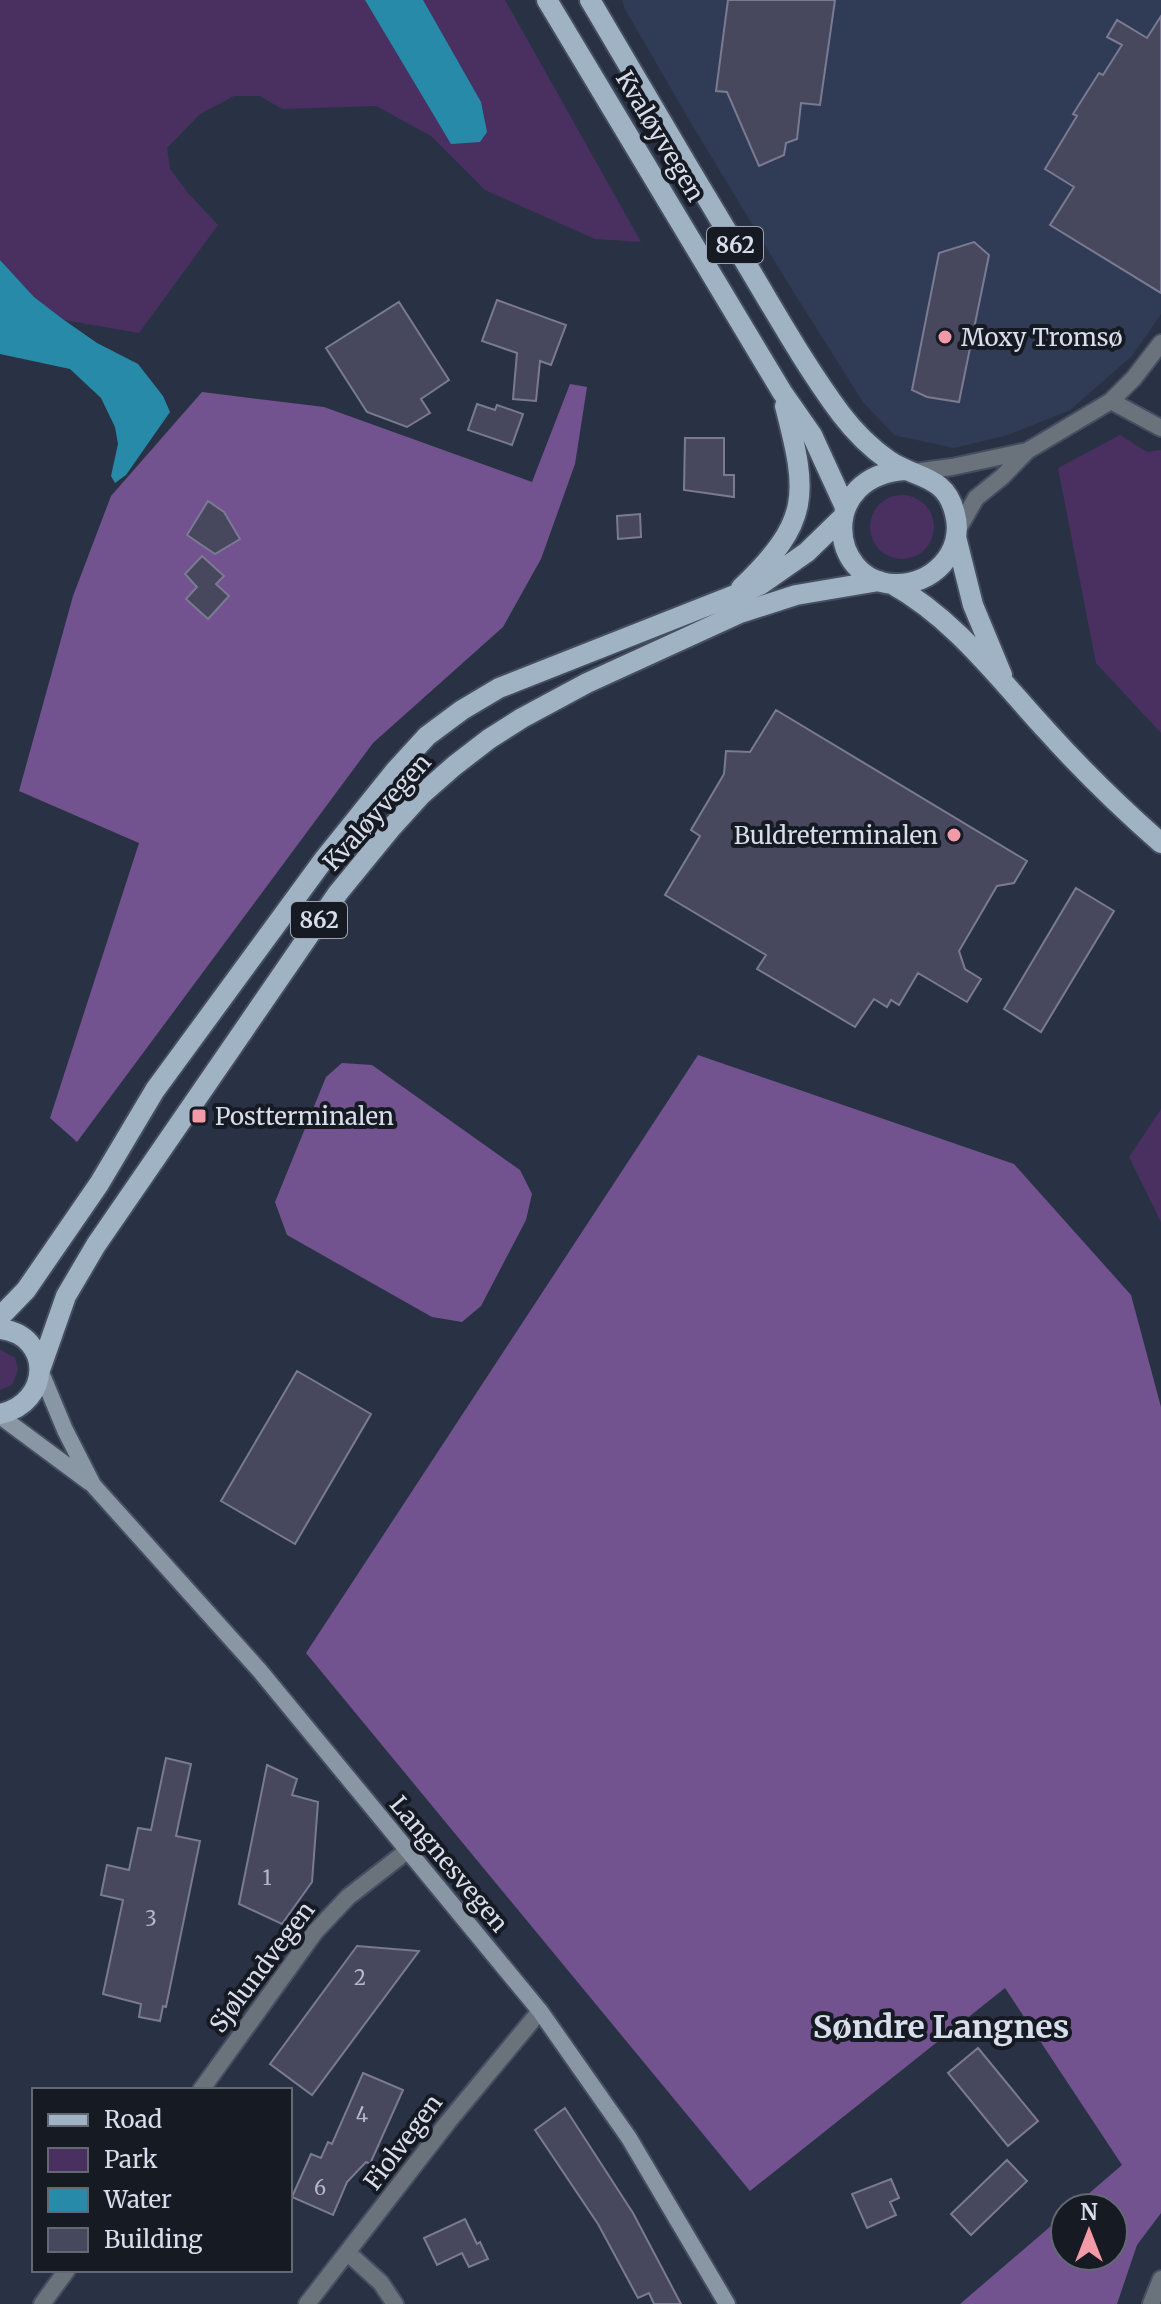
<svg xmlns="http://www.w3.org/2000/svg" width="1161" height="2304" font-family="Merriweather,serif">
<rect width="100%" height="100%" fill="#293245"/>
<path fill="#303c55" d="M622,0H1161V314L1132,356L1070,410L1008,435L954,448L894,435L863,402L786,280L688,118L625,9Z"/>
<path fill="#493061" d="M0,0H505L641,242L595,239L485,190L431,136L376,106L282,109L260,96H234L200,114L167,148L170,169L188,193L218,225L139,333L64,320L34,297L0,260Z
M1120,435L1147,452L1161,450V733L1096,663L1058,468Z
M870 527a32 32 0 1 1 64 0a32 32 0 1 1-64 0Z
M1161,1109V1222L1129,1157Z
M0,1349L15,1358L18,1369L12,1385L0,1390Z"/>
<path fill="#72538f" d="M570,384L587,387L575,464L541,559L503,627L373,743L77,1142L50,1118L139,843L19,791L73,596L111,496L202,392L324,407L532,482Z
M698,1055L1014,1164L1131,1295L1161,1407V2213L1137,2245L1117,2304H960L1065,2214V2256H1113V2208H1072L1122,2165L1005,1988L750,2191L306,1653Z
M342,1063L372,1065L520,1170L532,1194L526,1220L481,1306L462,1322L432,1317L287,1235L275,1202L326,1077Z"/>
<path fill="#288aa9" d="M365,0H423L481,102L487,132L480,142L451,144Z
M0,260L34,297L64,320L97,343L138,364L163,396L170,412L126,475L115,483L111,476L118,444L115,427L101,398L70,369L0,354Z"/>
<path fill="#47475d" stroke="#7b7a93" stroke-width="2" d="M728,0H835L820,105L801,103L797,139L786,143L784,155L759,166L727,92L716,91Z
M1161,16V293L1050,225L1074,187L1045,169L1077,116L1073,114L1099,73L1103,75L1122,45L1107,37L1117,20L1147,38Z
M974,242L989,255L959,402L927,397L912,390L939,253Z
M497,300L566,325L551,365L540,361L536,401L513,399L517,353L482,341Z
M399,302L449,380L421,399L430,413L407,427L367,412L326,348Z
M477,404L495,410L497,405L523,414L512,445L468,430Z
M685,438H724V475H734V497L684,490Z
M208,501L224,512L240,539L215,554L187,535Z
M640,514L641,537L618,539L617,516Z
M202,556L224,576L216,584L229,596L208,619L186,599L197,587L185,574Z
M776,710L1027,861L1014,883L997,886L959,951L965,969L981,979L967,1002L918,973L899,1005L891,1000L887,1007L874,999L855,1027L757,969L766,955L665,895L700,836L691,830L724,774L726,751L750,752Z
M1076,888L1114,911L1041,1032L1004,1009Z
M297,1371L371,1414L295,1544L221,1501Z
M166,1758L191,1764L176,1836L200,1841L166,2007L163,2006L160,2021L139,2017L141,2004L103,1994L123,1900L101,1895L107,1865L129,1870L138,1828L151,1830Z
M267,1765L297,1779L292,1795L318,1802L312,1882L282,1924L239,1904Z
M357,1946L419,1951L312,2095L270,2064Z
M978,2048L1038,2121L1008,2146L948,2073Z
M363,2073L403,2090L370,2164L366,2162L347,2182L333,2215L292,2197L311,2154L321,2158L328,2142L332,2144Z
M565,2108L633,2213L681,2304H654L649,2293L638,2298L598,2224L535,2130Z
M1007,2160L1027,2181L971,2235L951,2214Z
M891,2179L899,2198L890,2202L896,2215L867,2228L852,2194Z
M465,2219L477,2244L480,2242L488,2259L469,2267L462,2253L437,2265L424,2238Z"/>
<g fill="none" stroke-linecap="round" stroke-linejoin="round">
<g stroke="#454e60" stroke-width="20">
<path id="street" d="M1111,401L1161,428
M914,472L952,467L1027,451
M957,531L976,498L1002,477L1027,451L1111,401L1134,378L1161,343
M201,2090L315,1932L348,1897L407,1851
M348,2253L381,2283L395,2304
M42,2304L67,2270
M307,2304L448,2122L540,2011
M1151,2304L1161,2279"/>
</g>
<g stroke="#454e60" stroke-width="20">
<path id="secondary" d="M40,1370L65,1430L93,1485L260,1671L540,2011L629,2138L727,2304
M0,1416L89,1482"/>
</g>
<g stroke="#454e60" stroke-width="24">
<path id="primary" d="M547,0L782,392L812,435L845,507
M590,0C642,89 694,177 747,265C777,315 806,367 841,414C854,431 871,448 888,460C915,479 946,474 955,514C965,552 932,586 894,584C828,581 818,475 906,470
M956,537L973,605L1002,675
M892,584C955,619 999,679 1047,731C1083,771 1121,808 1161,843
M741,588C811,521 808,495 785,406
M0,1317L26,1290L99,1184L155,1090L325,858L395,771L427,736L462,710L499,688L760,585L807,552L843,517
M0,1329C53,1335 52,1403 0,1414
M40,1370L66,1296L96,1245L338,893L392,827L421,795L454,766L489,739L522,718L587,683L740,613L796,595L879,581"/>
</g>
<use href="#street" stroke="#6a737b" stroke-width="16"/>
<use href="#secondary" stroke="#8997a4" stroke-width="16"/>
<use href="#primary" stroke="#a0b3c4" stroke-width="20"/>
</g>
<g fill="#f39aa8" stroke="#161a23" stroke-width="3">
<circle cx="945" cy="337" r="8"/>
<circle cx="954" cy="835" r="8"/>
<rect x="191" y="1108" width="16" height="16" rx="4"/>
</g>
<g text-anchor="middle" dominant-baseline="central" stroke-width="8" stroke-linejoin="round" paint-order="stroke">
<g font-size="20" fill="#b4b8c8">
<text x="267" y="1877">1</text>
<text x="151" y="1918">3</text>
<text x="360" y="1977">2</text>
<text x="362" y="2114">4</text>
<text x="320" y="2187">6</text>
</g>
<g fill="#161a23" stroke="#9ea3af" stroke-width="2">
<rect x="707" y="227" width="56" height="36" rx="6"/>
<rect x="291" y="902" width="56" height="36" rx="6"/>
</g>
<g font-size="22" font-weight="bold" fill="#d8deeb">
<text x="735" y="245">862</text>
<text x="319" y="920">862</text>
</g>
<g font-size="24" fill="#d8deeb" stroke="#161a23">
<text transform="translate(660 136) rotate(59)">Kvaløyvegen</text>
<text transform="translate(377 812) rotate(-48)">Kvaløyvegen</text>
<text transform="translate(449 1864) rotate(50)">Langnesvegen</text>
<text transform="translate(262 1967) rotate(-53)">Sjølundvegen</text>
<text transform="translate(403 2142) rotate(-53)">Fiolvegen</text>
</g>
<g font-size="24" fill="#d8deeb" stroke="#161a23" text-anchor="start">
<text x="961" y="337">Moxy Tromsø</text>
<text x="938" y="835" text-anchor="end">Buldreterminalen</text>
<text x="215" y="1116">Postterminalen</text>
</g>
<g font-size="32" font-weight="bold" fill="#d8deeb" stroke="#161a23">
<text x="941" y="2027">Søndre Langnes</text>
</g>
</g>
<rect x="32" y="2088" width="260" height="184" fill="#161a23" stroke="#646873" stroke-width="2"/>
<rect x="48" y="2114" width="40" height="12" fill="#a0b3c4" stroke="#646873" stroke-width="2"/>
<text x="104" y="2128" font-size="24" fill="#d8deeb">Road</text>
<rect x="48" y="2148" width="40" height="24" fill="#493061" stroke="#646873" stroke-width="2"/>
<text x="104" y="2168" font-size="24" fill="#d8deeb">Park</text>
<rect x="48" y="2188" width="40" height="24" fill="#288aa9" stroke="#646873" stroke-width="2"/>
<text x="104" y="2208" font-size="24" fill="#d8deeb">Water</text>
<rect x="48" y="2228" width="40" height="24" fill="#47475d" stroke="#646873" stroke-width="2"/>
<text x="104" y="2248" font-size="24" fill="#d8deeb">Building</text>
<g transform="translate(1089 2232)"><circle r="38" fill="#161a23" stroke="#646873" stroke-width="2"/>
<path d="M0-6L14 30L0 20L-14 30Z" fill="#f39aa8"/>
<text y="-12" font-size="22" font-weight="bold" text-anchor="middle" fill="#d8deeb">N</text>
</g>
</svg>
